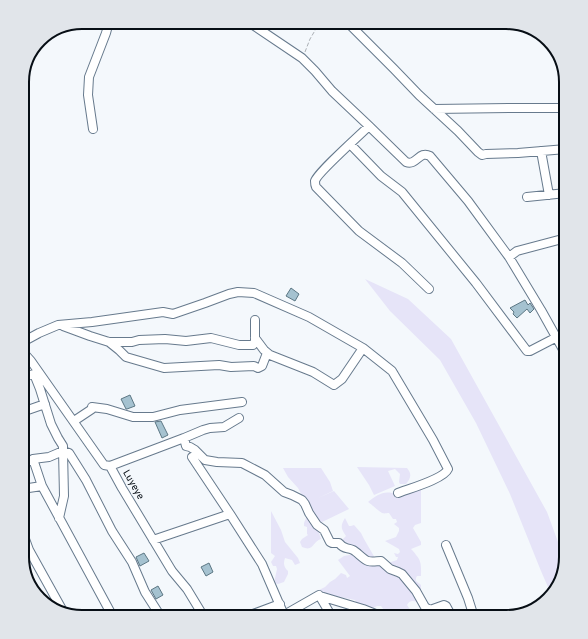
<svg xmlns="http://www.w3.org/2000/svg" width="588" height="639" font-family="Overpass,sans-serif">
<rect width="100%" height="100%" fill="#f4f8fc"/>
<path fill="#e6e4f8" d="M365,279L408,299L451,339L547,512L565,561L560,584L551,594L541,571L510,494L476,423L440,360L390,311Z
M357,467L407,468C412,474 411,478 406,484H400L399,482L400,474L395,469L388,471L395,486L374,495L369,485Z
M283,468H321L330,482L333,491L318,498L334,491L349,509L318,524L307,503L311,501L306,503L298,488L288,477Z
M421,481V523L415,525L413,528L421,542V545L411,549C413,551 415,553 416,555C422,561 421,568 421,576H417L416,578V581L421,585V604C416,602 411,598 407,605L411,611L420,609L421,616L416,614C409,619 398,617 389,617L381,606H377L370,610L374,616L350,617L352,613L359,608L355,600L315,592L325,587L330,582L335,579L341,573L346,575L347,578L350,576L338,560L344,556L354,554L347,546L348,543L341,541L346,536C341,529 340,526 345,518L349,526H351L354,525L361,533L364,539L375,558L385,564L397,560L398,557H396L394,553L398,554L400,552L399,549L385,541L396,537L399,531V528L394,524L397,522L396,519H393L389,513C386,513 385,514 382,513C380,512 371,504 368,502C376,496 382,491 392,493L408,484Z
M271,511L281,530L285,542L298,558L300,563L295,565L292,560L285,558C283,564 284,567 288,571V574L284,582L278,584L274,583L277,569L276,566H273L271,562L275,556L271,553Z
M309,517L319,533L321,539C312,542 314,552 302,547L300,542L302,539L308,535L307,534V527L304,526V523L306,518Z"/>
<path fill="#a5c2d0" stroke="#5c7784" d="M291,288L299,294L295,301L286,296Z
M525,300L528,305L530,303L534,309L530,313L527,309L517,318L513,314L514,312L510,308Z
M130,395L135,406L127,409H126L121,399Z
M161,421L168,435L162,438L155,422Z
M144,553L149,561L140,566L136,557Z
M209,563L213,572L206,576L201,567Z
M158,586L163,595L156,599L151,590Z"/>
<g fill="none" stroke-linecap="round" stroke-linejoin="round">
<g stroke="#677a8d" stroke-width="10">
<path id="minor" d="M247,22L253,25L302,58L315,71L332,91L369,126L406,162C417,166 419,150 430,156L468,201L509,257L541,310L565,353L566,352
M347,22L394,69L419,95L458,131L478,152L482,155L486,154L518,153L566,149
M434,109L509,108H566
M369,126C361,134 317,173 315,181C315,183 315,185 316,187L359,231L402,263L429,289
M93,129L88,95L89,77L106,33L109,22
M350,144L381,176L402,192L476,283L527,351H530L557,337
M541,151L549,195
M527,197L566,193
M509,257L517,251L566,238
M63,326L90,336L109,342H132L139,340L165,339L186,341L211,338L239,345H253L255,341V320
M255,338L264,350L270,355L313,372L334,385L342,379L363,348
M22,341L28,339L39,333L58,325L92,322L163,312L173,314L205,303L229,294L238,292L254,293L309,317L363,348L392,371L433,440L448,469C444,479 408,489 398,493
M109,342L119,350L126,357L164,368L219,365L231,367L254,366L258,368L262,366L267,353
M22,351L31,361L104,465L110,466L122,488L172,571L187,589L204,617
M34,374L40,389L51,424L58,438L63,446V451L69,453L86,480L112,531L132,562L145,592L161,617
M22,377L39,373
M22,412L45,404
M74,421L92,409V407L107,409L133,417H153L180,410L242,402
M184,438L186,446L190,447L195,450L205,460L217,462L242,463L265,475L284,492L292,495L302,500L305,504L309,513L317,525L324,530L330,542L332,543H339C344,550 347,547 353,550C357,552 364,560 368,561C372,562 377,561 381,561L390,569L398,572L402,574L416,591L425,607L430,610L444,605L446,606L452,617
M192,457L230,514
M33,459L42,486L113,617
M22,461H30L33,459L49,457L63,451L64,496L59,518
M110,466L184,438L203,430L210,428L224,427L239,418
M22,489L42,486
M22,531L29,550L64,613
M153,540L230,514L262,564L284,615L287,617
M446,545L468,598L474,617
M320,596L363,609L383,617
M245,617L280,604
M265,617L284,615L319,595L332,617"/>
</g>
<path stroke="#abb0b5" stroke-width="1" stroke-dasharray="4 2" stroke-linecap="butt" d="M305,52L310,39L320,22"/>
<use href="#minor" stroke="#fff" stroke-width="8"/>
</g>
<g text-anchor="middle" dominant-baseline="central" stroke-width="3" stroke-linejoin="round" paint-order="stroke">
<g font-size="10" fill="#070e15" stroke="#f4f8fc">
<text transform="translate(133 485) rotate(60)">Luyeye</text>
</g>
</g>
<path d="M0 0H588V639H0ZM82 29H506A53 53 0 0 1 559 82V557A53 53 0 0 1 506 610H82A53 53 0 0 1 29 557V82A53 53 0 0 1 82 29Z" fill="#e1e5ea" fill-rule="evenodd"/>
<path fill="none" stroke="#070e15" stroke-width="2" d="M82 29H506A53 53 0 0 1 559 82V557A53 53 0 0 1 506 610H82A53 53 0 0 1 29 557V82A53 53 0 0 1 82 29Z"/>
</svg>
